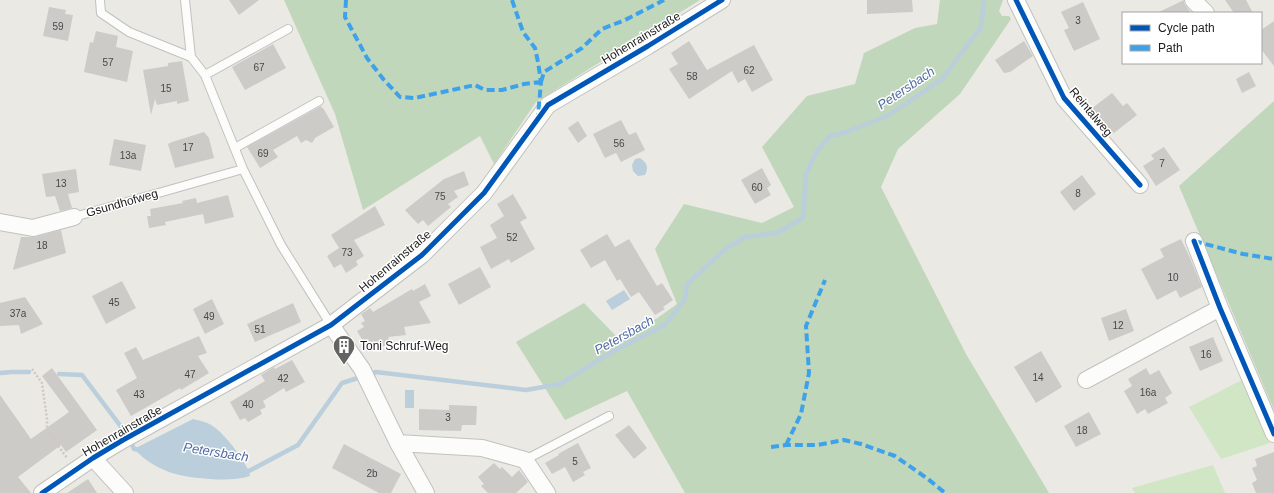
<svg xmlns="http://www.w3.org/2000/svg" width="1274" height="493" font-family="Arial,sans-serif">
<rect width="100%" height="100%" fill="#eae9e4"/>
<path fill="#d1e6c5" d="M1244,379L1270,443L1221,459L1189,407Z
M1213,465L1225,493H1135L1132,488Z"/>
<path fill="#c1d7bb" d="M284,0H700L536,102L494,164L480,136L363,210L335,114Z
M940,0H1003L999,11L1002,16H1009L1011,19L960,94L898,149L881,187L966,354L1049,493H685L627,391L565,420L516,342L584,303L616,336L656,319L677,304L655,249L684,204L762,223L794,207L762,147L807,96L855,84L864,53L915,28L937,24Z
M1274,101V410L1179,186Z"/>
<path fill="#bacedb" d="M640,158C647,163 649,167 645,175L638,176L633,171L632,165L635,159Z
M624,290L630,299L612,310L606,301Z
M405,390H414V408H405Z
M193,419C201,421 208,422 214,427C224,433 249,465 250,476C237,480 223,480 210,479C180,477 156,472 134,449Z"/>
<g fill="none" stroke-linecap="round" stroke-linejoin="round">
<path stroke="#bacedb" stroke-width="4.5" d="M0,373L12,372H29
M59,374L82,375L125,432
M370,374L376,372L526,390L560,384L612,352L665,325L685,299L687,284L727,248L745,237L777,233L803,218L806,174L817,151L830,136L847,132L889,115L942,79L981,27L984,0
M131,442L134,449L140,450
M244,470L249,471L298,445L342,383L361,377"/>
</g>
<path fill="#cdcbc7" d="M229,0H259L239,15Z
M867,0H912L913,12L867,14Z
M1184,0V3L1191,13H1157Z
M1225,0H1246L1253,13H1234Z
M1083,2L1100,39L1074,51L1064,30L1069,28L1061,12Z
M49,7L66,10L65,14L73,15L68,41L43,36Z
M1274,21V66L1261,49V30Z
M96,31L118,36L116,47L133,51L127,82L84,72L90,42L93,43Z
M689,41L707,70L754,45L773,80L752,92L745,79L738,83L732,71L689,99L669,69L678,64L671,53Z
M1024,41L1033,56L1010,72L1004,73L995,60Z
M273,44L286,68L245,90L232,67Z
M182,61L189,101L177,104V101L157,105L155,99L151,115L143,70L168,66V63Z
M1249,72L1256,86L1242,93L1236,79Z
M1112,93L1123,106L1127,103L1137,115L1110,136L1100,125L1102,123L1091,109Z
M321,106L322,108H323L334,127L315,138L312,143L306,140L301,143L297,136L273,150L278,157L260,168L247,147Z
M621,120L629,135L636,132L645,150L621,162L616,153L605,158L593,134Z
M578,121L587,136L578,143L568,128Z
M204,132L209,138L214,158L175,168L168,144L172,142Z
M114,139L146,145L141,171L109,165Z
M1164,147L1180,170L1156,186L1143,166L1154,159L1151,155Z
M762,168L771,185L767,188L771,195L755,204L741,180Z
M76,169L79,192L68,194L72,208L60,211L55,196L46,197L42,174Z
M464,171L469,185L454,191L458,197L448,204L451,207L428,226L423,220L418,224L405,210L444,179Z
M1082,175L1096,194L1074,211L1060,192Z
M513,194L527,218L520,222L535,249L511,263L509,259L491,269L480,247L497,238L490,225L504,216L497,204Z
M228,195L234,217L205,224L203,214L165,222L166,225L149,228L147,216H151L150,209L183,203L182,201L196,198L197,203Z
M375,206L385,225L354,240L364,256L356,261L358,265L346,273L341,264L334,268L327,256L339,248L331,235Z
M61,230L66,253L13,270L21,237H35Z
M607,234L615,247L629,239L657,286L662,283L673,300L663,307L665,309L655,315L639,292L631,297L620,279L617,281L605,260L591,268L580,250Z
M1181,239L1190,258L1202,287L1180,298L1176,290L1157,300L1141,269L1164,257L1160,249Z
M480,267L491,287L459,305L448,284Z
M122,281L136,308L106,324L92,296Z
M425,284L431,296L419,302L431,323L404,327L406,335L388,337L392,344L372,349L367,348L357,331L364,327L361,323L365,321L361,314L370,308L373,312L412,289L413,291Z
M25,297L43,324L21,334L19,325L0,326V303Z
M212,299L224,324L205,334L193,309Z
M293,303L301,322L255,342L247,324Z
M1126,309L1134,331L1109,341L1101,318Z
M199,336L207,353L198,356L209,373L181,390L180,388L131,416L116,390L137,378L124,353L136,347L143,360Z
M1213,337L1223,361L1200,371L1189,347Z
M1041,351L1062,387L1036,403L1014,367Z
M292,360L305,382L286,392L284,388L263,401L266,407L260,410L262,414L248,422L245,418L240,420L230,402L265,381L261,375L274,367L275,369Z
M52,368L97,430L66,452L61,445L18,477L31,493H0V395L31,439L69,412L42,376Z
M1146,368L1150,375L1159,370L1172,393L1165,398L1168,403L1148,414L1145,409L1137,414L1124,391L1132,386L1128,379Z
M449,405L477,406L476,425H462L461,431L419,430V409L449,410Z
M1089,412L1101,434L1076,447L1064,426Z
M629,425L647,448L634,459L615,435Z
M578,443L591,468L583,472L585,475L573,482L565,467L552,474L545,463L559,455L558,454Z
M344,444L401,474L391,493H379L332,468Z
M1274,452V493H1256L1252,483L1257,480L1252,468L1257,466L1255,459Z
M494,463L500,469L502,467L512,477L519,470L528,482L516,493H488L481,486L484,484L478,477Z
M88,479L97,493H67Z"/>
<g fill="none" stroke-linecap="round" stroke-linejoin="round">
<g stroke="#c1c1bf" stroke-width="10">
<path id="lane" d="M100,0L101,13L129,32L191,57L205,75L243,169L281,245L331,325
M185,0L191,57
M205,75L288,29
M235,148L319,101
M74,217L243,169
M525,460L609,416"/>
</g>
<g stroke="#c1c1bf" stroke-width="18">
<path id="street" d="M1016,0L1064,98L1140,185
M1193,0L1206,13
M0,222L33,228L74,217
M1194,241L1220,308L1274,434
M331,325L362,369L398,443L426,493
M1086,380L1220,308
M398,443L482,448L525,460L547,493
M93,458L125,493
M42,493L93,458L123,440L331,325L422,255L484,193L548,105L648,46L722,0"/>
</g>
<path stroke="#d0c7c3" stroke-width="2.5" stroke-dasharray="2 2" stroke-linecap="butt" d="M32,369L42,383L47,419V430L67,458"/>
<use href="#lane" stroke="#fcfcfb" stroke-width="8"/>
<use href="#street" stroke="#fcfcfb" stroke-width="16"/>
<path stroke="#3da2ea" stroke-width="4" stroke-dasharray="8 4" stroke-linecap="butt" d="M346,0L345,17L367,58L384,80L400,97L415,98L475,85L485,90H502L524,84L541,82
M512,0L523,32L535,48L538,62L541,82L538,116
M541,82L544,72L582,48L602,29L625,20L664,0
M1194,241L1243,254L1274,259
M786,445L801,414L809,373L806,326L825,280
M771,447L786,445H818L844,440L861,444L895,456L928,479L945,493"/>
<g stroke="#fff" stroke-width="8">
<path id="cycleway" d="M1016,0L1064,98L1140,185
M1194,241L1220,308L1274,434
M42,493L93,458L123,440L331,325L422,255L484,193L548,105L648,46L722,0"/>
</g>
<use href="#cycleway" stroke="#0057b8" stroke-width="5"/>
</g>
<defs>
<g id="building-pin" transform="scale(1.15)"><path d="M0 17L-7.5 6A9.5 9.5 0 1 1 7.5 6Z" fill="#646462" stroke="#fff"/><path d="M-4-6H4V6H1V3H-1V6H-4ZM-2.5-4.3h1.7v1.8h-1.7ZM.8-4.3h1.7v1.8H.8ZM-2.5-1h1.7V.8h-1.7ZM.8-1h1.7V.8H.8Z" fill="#fff"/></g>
</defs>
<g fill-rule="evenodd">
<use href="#building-pin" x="344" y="346"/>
</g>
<g text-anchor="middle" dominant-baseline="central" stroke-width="3" stroke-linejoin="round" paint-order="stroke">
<g font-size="10" fill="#484847">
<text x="1078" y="20">3</text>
<text x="58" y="26">59</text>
<text x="108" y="62">57</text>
<text x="259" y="67">67</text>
<text x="749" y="70">62</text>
<text x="692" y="76">58</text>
<text x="166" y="88">15</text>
<text x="619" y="143">56</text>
<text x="188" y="147">17</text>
<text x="263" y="153">69</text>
<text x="128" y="155">13a</text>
<text x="1162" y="163">7</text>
<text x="61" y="183">13</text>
<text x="757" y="187">60</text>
<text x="1078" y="193">8</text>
<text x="440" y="196">75</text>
<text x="512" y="237">52</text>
<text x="42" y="245">18</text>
<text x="347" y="252">73</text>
<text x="1173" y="277">10</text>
<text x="114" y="302">45</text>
<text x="18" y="313">37a</text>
<text x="209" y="316">49</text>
<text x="1118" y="325">12</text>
<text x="260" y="329">51</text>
<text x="1206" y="354">16</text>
<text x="190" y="374">47</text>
<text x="1038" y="377">14</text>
<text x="283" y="378">42</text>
<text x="1148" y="392">16a</text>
<text x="139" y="394">43</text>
<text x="248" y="404">40</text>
<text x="448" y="417">3</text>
<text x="1082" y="430">18</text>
<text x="575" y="461">5</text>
<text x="372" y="473">2b</text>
</g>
<g font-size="12" fill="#1c1c1c" stroke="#fff">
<text transform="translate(641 38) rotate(-31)">Hohenrainstraße</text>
<text transform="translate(1091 112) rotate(50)">Reintalweg</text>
<text transform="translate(122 203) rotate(-16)">Gsundhofweg</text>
<text transform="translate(395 261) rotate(-40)">Hohenrainstraße</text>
<text transform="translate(122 431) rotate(-30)">Hohenrainstraße</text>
</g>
<g font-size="12" fill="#1c1c1c" stroke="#fff" text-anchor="start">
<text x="360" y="346">Toni Schruf-Weg</text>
</g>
<g font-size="13" font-style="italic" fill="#516ba2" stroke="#fff">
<text transform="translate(906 88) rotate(-34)">Petersbach</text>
<text transform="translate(624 335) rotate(-29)">Petersbach</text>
<text transform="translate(216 452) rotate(9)">Petersbach</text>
</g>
</g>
<rect x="1122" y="12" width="140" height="52" fill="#ffffff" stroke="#a4a4a4"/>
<rect x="1130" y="25" width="20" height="6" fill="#0057b8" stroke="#a4a4a4"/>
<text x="1158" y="32" font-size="12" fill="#1c1c1c">Cycle path</text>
<rect x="1130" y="45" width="20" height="6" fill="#3da2ea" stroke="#a4a4a4"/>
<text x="1158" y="52" font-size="12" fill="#1c1c1c">Path</text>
</svg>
